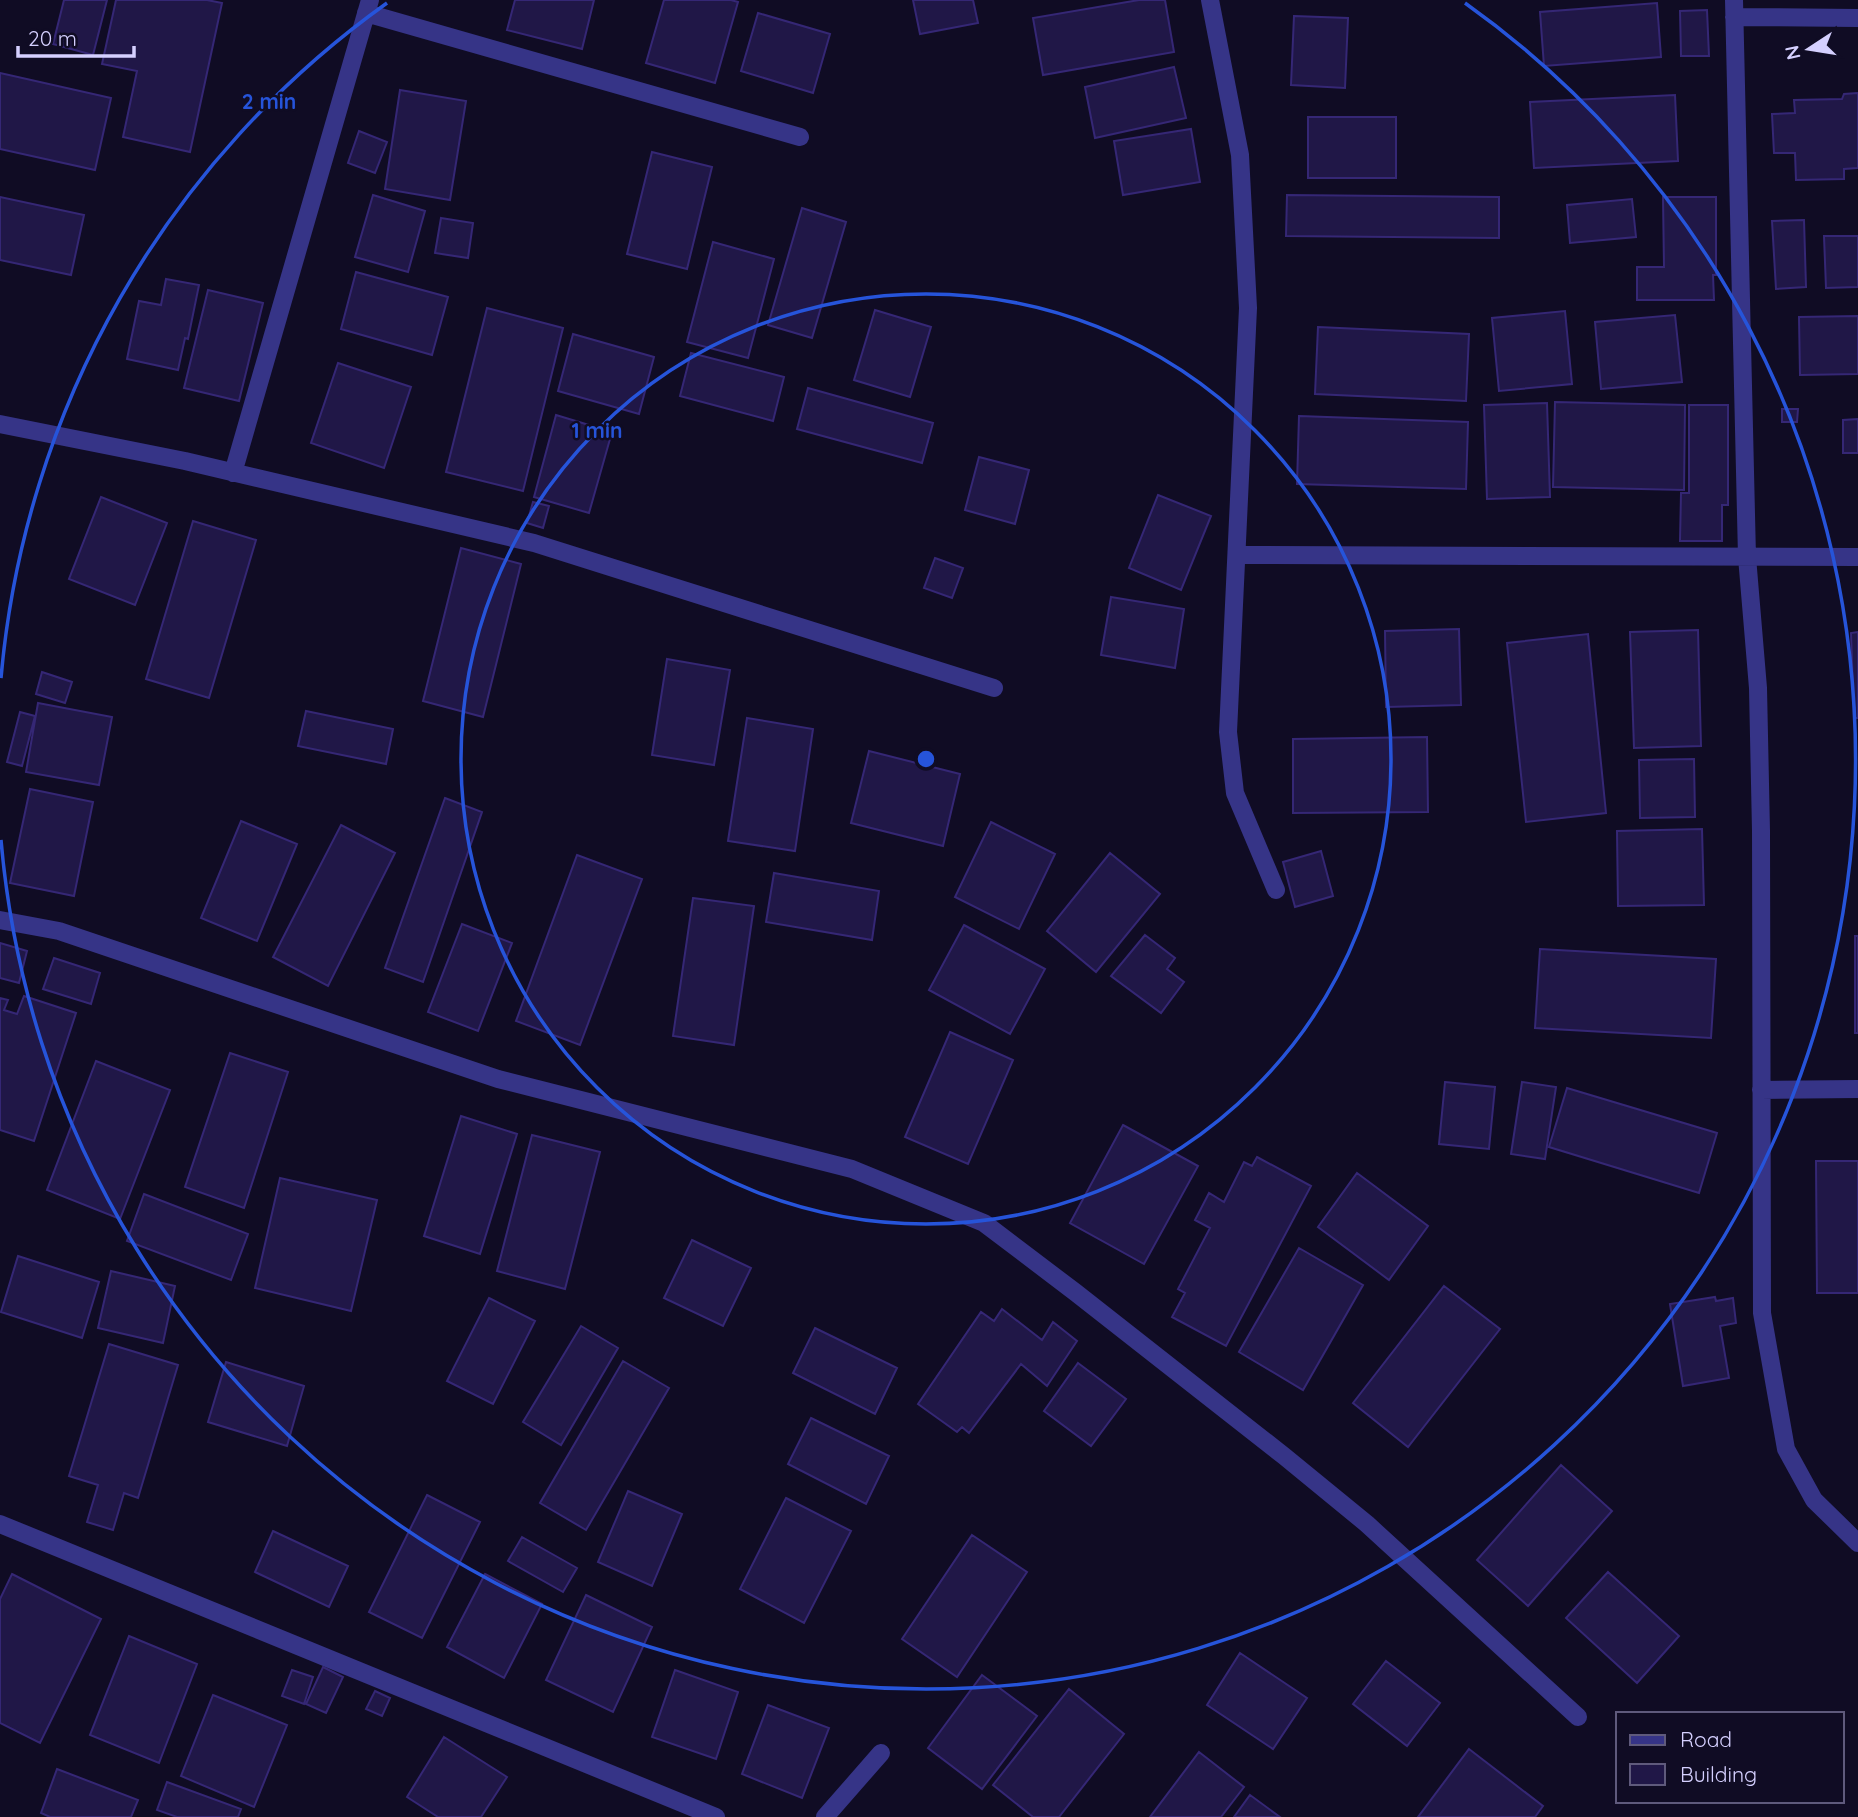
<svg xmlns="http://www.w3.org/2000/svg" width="1858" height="1817" font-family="Quicksand,sans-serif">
<rect width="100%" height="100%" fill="#100c24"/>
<path fill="#201747" stroke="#352775" stroke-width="2" d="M64,0H107L93,55L53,44Z
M116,0H207L222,3L190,152L123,137L137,71L102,64Z
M515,0H594L582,49L507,30Z
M664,0H731L738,2L715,83L646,63Z
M913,0H973L978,23L920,34Z
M1139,0H1165L1174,52L1043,75L1033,18Z
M1657,3L1661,57L1544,66L1540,12Z
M1707,10L1709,56H1681L1680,11Z
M758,13L830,34L813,93L741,71Z
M1294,16L1348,18L1345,88L1291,85Z
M1174,67L1186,118L1095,138L1085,87Z
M0,73L111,98L95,170L0,149Z
M400,90L466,101L450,200L385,189Z
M1858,93V168L1844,169V179L1796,180L1795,153H1774L1772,114L1795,113L1794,100L1842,99L1844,94Z
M1675,95L1678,161L1534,168L1530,102Z
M1308,117H1396V178H1308Z
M1191,129L1200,182L1123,195L1114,141Z
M359,131L387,142L375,173L348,163Z
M652,152L712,167L687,269L627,254Z
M373,195L425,211L408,272L355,257Z
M1287,195L1499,197V238L1286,236Z
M0,197L84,215L71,275L0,260Z
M1663,197H1716V275H1713L1714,300H1637V267H1664Z
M1632,199L1636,237L1570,243L1567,205Z
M802,208L846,222L812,338L768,325Z
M441,218L473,223L468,258L435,253Z
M1804,220L1806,287L1776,289L1772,221Z
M1824,236H1858V287L1826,288Z
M713,242L774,259L748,358L687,342Z
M356,272L448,297L432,355L341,329Z
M166,279L199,285L188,339L185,338L178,370L127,359L139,301L161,305Z
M208,290L263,303L239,401L184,388Z
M487,308L563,328L523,491L446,472Z
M875,310L931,327L910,397L854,380Z
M1565,311L1572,384L1499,391L1492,318Z
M1675,315L1682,382L1601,389L1595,322Z
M1858,316V374L1800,375L1799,317Z
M1318,327L1469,334L1466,401L1315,394Z
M573,334L654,357L639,414L558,391Z
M691,353L784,377L773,421L680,396Z
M338,363L411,387L384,468L311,443Z
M808,388L933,423L922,463L797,429Z
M1555,402L1685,405L1684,490L1553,487Z
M1547,403L1550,497L1487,499L1484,405Z
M1689,405H1728V505H1722V541H1680L1681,493H1689Z
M1782,409H1798L1797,422H1782Z
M556,415L612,432L589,513L534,497Z
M1299,416L1468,422L1466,489L1297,484Z
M1858,419V453H1843V420Z
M979,457L1029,470L1015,524L965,510Z
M1158,495L1211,516L1181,590L1129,568Z
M101,497L167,523L135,605L69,579Z
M533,502L549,506L543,528L527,523Z
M193,521L256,540L209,698L146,679Z
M461,548L521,564L483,717L423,701Z
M935,558L963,568L952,598L924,588Z
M1111,597L1184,609L1175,668L1101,655Z
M1459,629L1461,705L1386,707L1385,631Z
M1698,630L1701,746L1634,748L1630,632Z
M1858,632V718H1854L1851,633Z
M1588,634L1606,813L1526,822L1507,643Z
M667,659L730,670L714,765L652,755Z
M42,672L72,682L65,703L36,694Z
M38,703L112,717L99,785L26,772Z
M306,711L393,729L386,764L298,746Z
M20,712L35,716L22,766L7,762Z
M747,718L813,729L795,851L728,841Z
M1427,737L1428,812L1293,813V739Z
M869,751L960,774L943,846L851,823Z
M1694,759L1695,817L1640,818L1639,760Z
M30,789L93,802L74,896L10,883Z
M445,798L482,812L423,982L385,968Z
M241,821L297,844L257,941L201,918Z
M991,822L1055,854L1019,929L955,897Z
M341,825L395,853L328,986L273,957Z
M1702,829L1704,905L1618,906L1617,831Z
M1321,851L1333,896L1295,907L1283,862Z
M1110,853L1160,894L1096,972L1047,931Z
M577,855L642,879L580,1045L516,1021Z
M774,873L879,891L872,940L766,922Z
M693,898L754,906L734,1045L673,1036Z
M462,924L512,943L478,1031L428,1012Z
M964,925L1045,969L1010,1034L929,990Z
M1145,935L1175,958L1167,969L1184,982L1161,1013L1111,976Z
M1855,936H1858V1033H1855Z
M0,943L27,951L19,983L0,978Z
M1540,949L1716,959L1711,1038L1535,1028Z
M54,958L100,973L91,1004L43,989Z
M24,996L76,1013L34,1141L0,1130V998L8,1000L4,1010L17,1014Z
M950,1032L1013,1060L968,1164L905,1137Z
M230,1053L288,1072L244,1208L185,1187Z
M96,1061L170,1090L120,1219L47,1190Z
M1445,1082L1495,1087L1489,1149L1439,1144Z
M1522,1082L1556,1087L1545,1159L1511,1154Z
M1567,1088L1717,1133L1699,1193L1549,1147Z
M461,1116L517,1134L480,1254L424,1236Z
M1123,1125L1198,1166L1144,1264L1070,1223Z
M532,1135L600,1152L565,1289L497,1271Z
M1257,1157L1311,1186L1226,1346L1172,1317L1185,1293L1178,1289L1210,1228L1195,1220L1209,1193L1224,1202L1244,1162L1252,1166Z
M1816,1161H1858V1293H1817Z
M1357,1173L1428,1226L1389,1280L1318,1227Z
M280,1178L377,1200L351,1311L255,1288Z
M144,1194L248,1234L231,1280L127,1241Z
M692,1240L751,1268L723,1326L664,1298Z
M1299,1248L1363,1285L1303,1390L1239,1352Z
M18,1256L99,1282L82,1338L1,1312Z
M111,1271L175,1286L163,1343L98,1328Z
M1444,1286L1500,1329L1408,1447L1353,1403Z
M1715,1297L1716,1301L1733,1298L1736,1323L1720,1326L1729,1378L1683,1386L1670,1304Z
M489,1298L535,1321L493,1404L447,1381Z
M1002,1309L1042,1340L1053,1322L1077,1341L1047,1386L1021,1364L969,1433L962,1427L957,1432L918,1404L981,1312L994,1321Z
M581,1326L618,1348L561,1445L523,1422Z
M815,1328L897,1368L875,1414L793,1373Z
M109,1344L178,1365L138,1498L124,1493L113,1530L87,1522L98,1485L69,1476Z
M623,1361L669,1388L586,1530L540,1503Z
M226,1362L304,1386L287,1446L208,1422Z
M1078,1363L1126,1399L1091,1446L1044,1411Z
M811,1418L889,1456L866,1504L788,1464Z
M1561,1465L1612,1511L1528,1606L1477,1560Z
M628,1491L682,1514L652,1586L598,1562Z
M427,1495L480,1522L422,1638L369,1612Z
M786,1498L851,1531L804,1623L740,1589Z
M273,1531L348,1566L329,1607L255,1572Z
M972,1535L1027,1572L957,1677L902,1639Z
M522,1537L577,1568L563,1592L508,1561Z
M1608,1572L1679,1636L1637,1683L1566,1618Z
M12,1574L101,1619L40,1743L0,1723V1599Z
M485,1574L542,1604L504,1678L447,1647Z
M586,1595L652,1627L613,1712L546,1680Z
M129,1636L197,1664L159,1763L90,1735Z
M1240,1653L1307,1698L1273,1749L1207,1705Z
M1386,1661L1440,1703L1407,1746L1353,1704Z
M323,1667L343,1677L326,1713L306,1704Z
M292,1670L313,1677L304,1704L282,1696Z
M675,1670L738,1692L716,1759L652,1737Z
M982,1675L1037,1716L982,1789L928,1748Z
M1069,1689L1124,1734L1059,1817H1033L993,1785Z
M375,1691L390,1698L382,1716L366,1709Z
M213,1695L287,1725L254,1807L181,1776Z
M768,1705L829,1728L802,1798L742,1774Z
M444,1737L507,1777L481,1817H438L407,1797Z
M1469,1749L1543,1806L1535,1817H1418Z
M1199,1752L1244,1787L1221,1817H1150Z
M57,1769L138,1800L131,1817H50L41,1813Z
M167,1782L241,1809L238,1817H177L157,1810Z
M1250,1795L1280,1817H1234Z"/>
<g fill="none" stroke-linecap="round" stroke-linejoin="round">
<path stroke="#363487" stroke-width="18" d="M1210,0L1240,155L1248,308L1228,732L1235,793L1276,890
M1734,0L1747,557L1758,688L1761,831L1762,1313L1786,1449L1814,1500L1858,1543
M366,13L800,137
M1734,17L1858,18
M0,424L185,461L534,543L994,688
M233,473L370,0
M1237,555L1858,557
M0,920L59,931L498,1079L852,1169L984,1223L1075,1292L1284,1456L1367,1524L1578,1717
M1761,1090L1858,1089
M0,1524L716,1817
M825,1817L881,1753"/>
</g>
<g fill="none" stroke="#2654da" stroke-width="3.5">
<circle cx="926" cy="759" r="465"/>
<path d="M1 678A929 929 0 0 1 387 3M1465 3A929 929 0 1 1 1 840"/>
</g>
<circle cx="926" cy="759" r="10" fill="#2654da" stroke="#100c24" stroke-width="3.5"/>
<g font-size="21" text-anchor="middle" font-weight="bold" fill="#2654da" stroke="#100c24" stroke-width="5" stroke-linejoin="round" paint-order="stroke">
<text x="269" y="109">2 min</text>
<text x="597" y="438">1 min</text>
</g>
<rect x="1616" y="1712" width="228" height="91" fill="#100c24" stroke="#5f5a7c" stroke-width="2"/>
<rect x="1630" y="1735" width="35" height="10" fill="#363487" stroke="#5f5a7c" stroke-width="2"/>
<text x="1680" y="1747" font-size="21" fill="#d5d0ff">Road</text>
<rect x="1630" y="1764" width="35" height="21" fill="#201747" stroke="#5f5a7c" stroke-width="2"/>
<text x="1680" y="1782" font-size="21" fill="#d5d0ff">Building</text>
<g transform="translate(1809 49) rotate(258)" stroke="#100c24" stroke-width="5" paint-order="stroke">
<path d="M0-5L12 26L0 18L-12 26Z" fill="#d5d0ff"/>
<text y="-10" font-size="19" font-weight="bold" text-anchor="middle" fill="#d5d0ff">N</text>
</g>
<path d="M18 46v10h116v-10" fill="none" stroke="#d5d0ff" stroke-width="3.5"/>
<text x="28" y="46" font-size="21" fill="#d5d0ff" stroke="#100c24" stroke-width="5" paint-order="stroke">20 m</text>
</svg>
